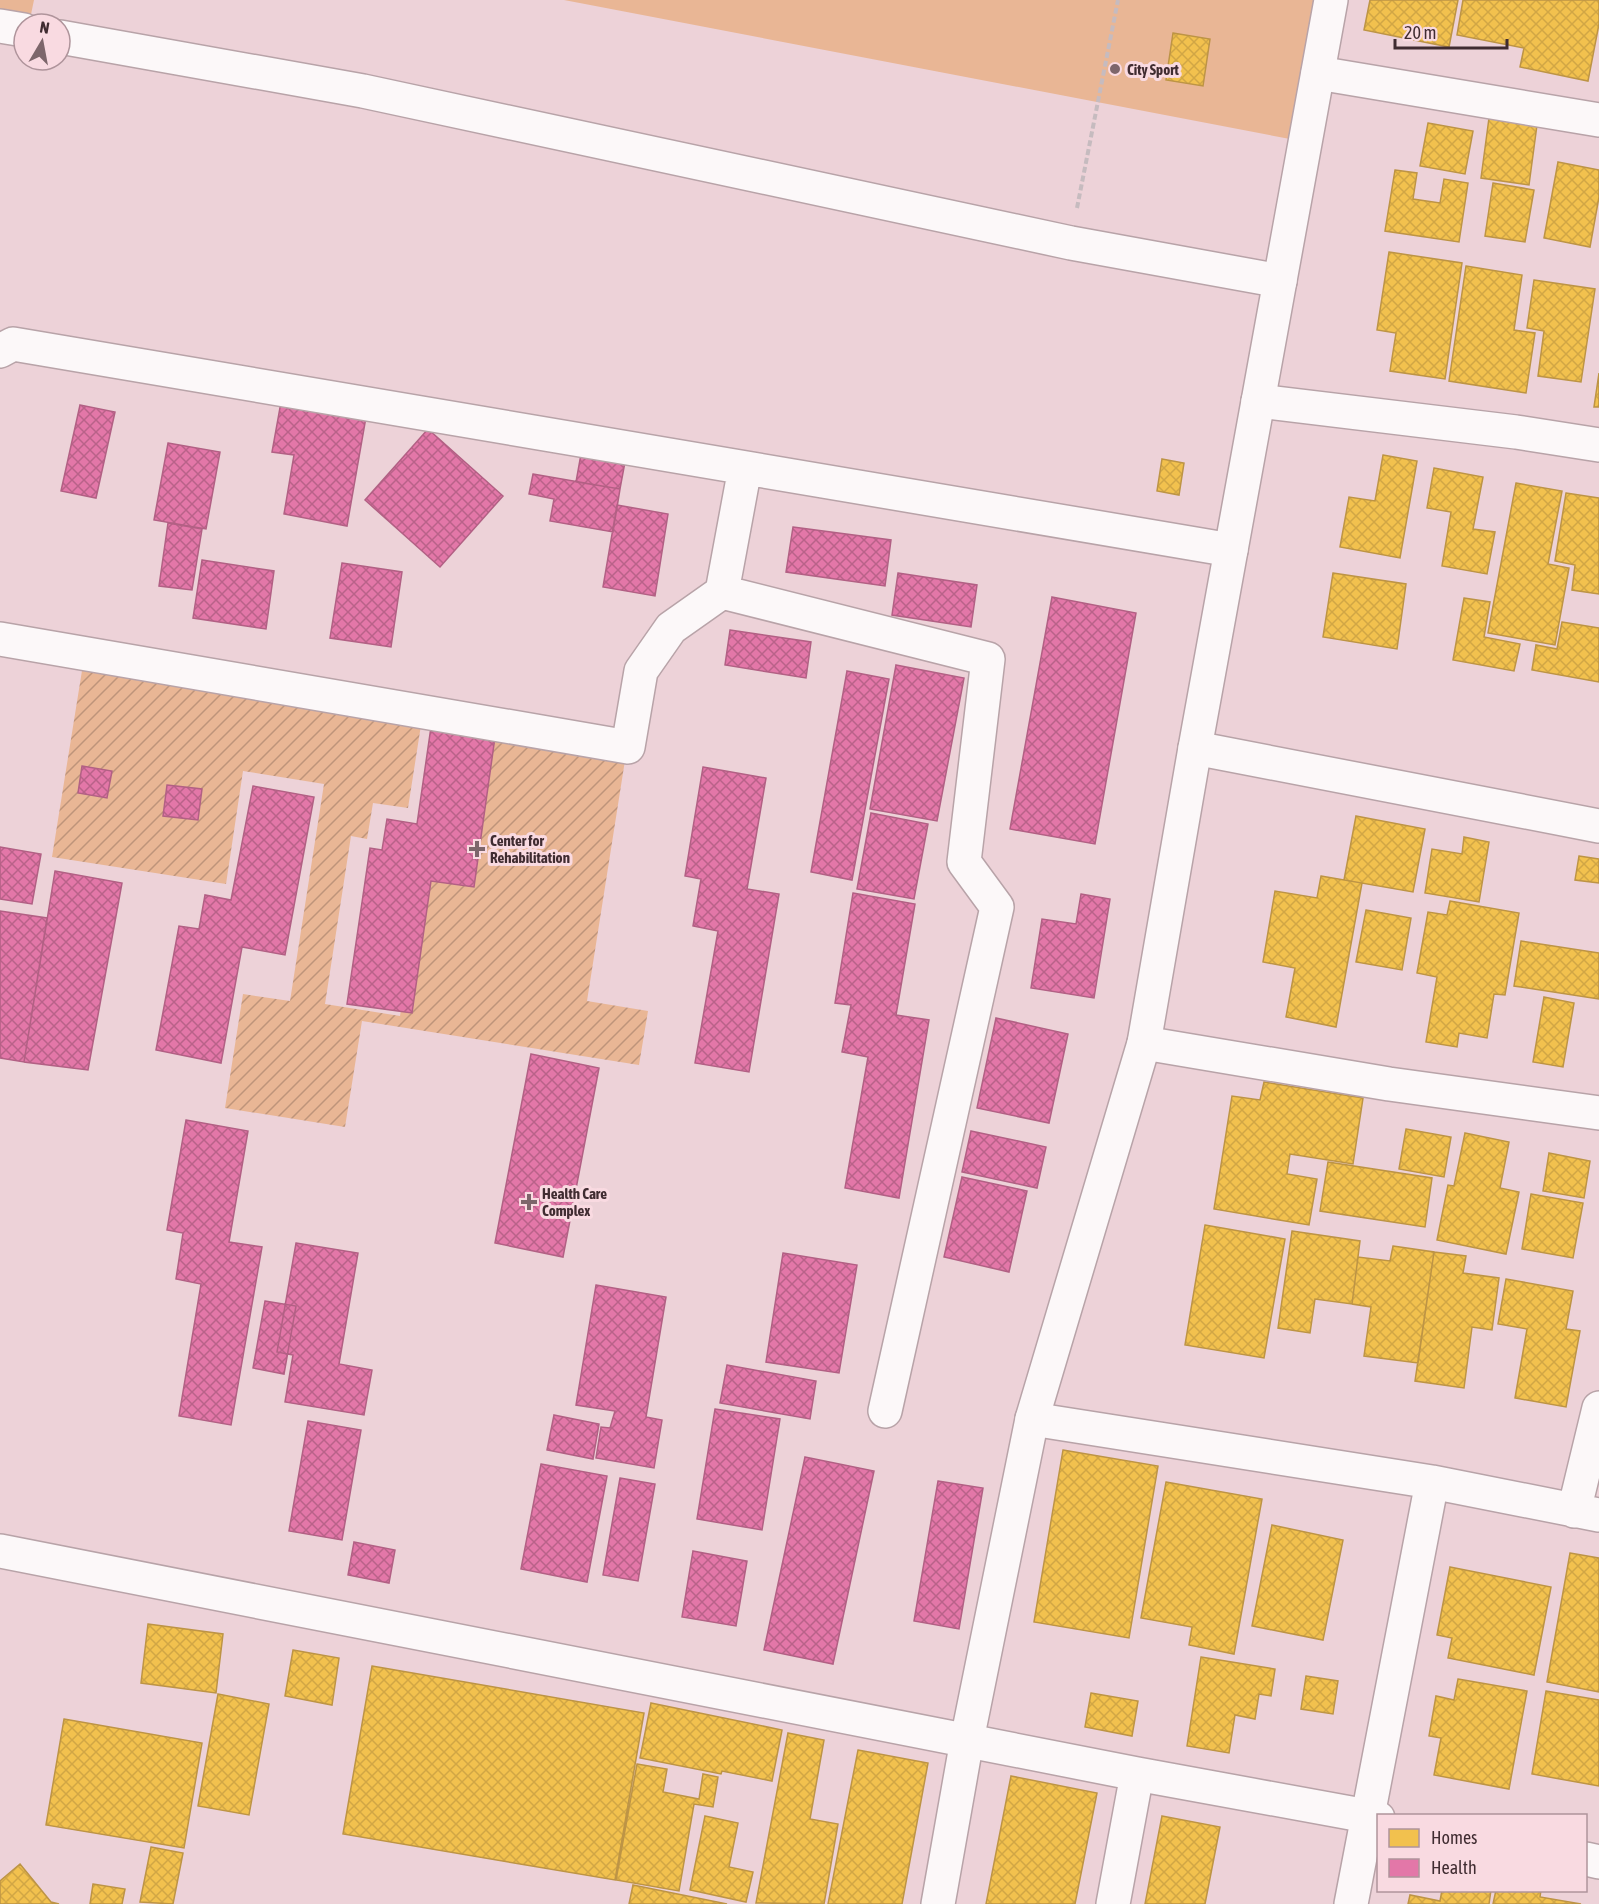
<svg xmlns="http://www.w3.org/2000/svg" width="1599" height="1904" font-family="'Asap Condensed',sans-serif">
<defs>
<pattern id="garden-furrows" width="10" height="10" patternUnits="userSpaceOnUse" patternTransform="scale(1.5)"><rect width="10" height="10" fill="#e9b695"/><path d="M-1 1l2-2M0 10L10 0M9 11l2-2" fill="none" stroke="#be947a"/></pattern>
<pattern id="homes-cross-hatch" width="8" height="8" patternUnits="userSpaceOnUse" patternTransform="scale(1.5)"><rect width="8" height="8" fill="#f2c14e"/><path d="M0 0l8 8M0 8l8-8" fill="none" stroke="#d1a645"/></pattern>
<pattern id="health-cross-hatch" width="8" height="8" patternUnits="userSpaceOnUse" patternTransform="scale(1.5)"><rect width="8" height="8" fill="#e377a8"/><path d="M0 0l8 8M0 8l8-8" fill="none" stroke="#b96289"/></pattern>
</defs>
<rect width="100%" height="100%" fill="#edd2d8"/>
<path fill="#e9b695" d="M0,0H34L29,24L0,28Z
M564,0H1314L1290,139Z"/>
<path fill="url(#garden-furrows)" d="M85,652L424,706L408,808L373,803L367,839L351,836L325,1004L400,1016L423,874L492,733L626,754L587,1001L648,1011L639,1065L362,1021L345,1127L225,1108L243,994L290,1001L324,784L243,771L226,884L52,857Z"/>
<path fill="url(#homes-cross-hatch)" stroke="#bd9445" stroke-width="1.5" d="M1370,0H1458L1449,47L1364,30Z
M1463,0H1599V24L1588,81L1520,67L1524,48L1457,35Z
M1173,33L1210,39L1203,86L1166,80Z
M1489,118L1537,125L1529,185L1481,178Z
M1428,123L1473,131L1465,174L1420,166Z
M1558,162L1599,170V197L1590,247L1544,238Z
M1395,170L1417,173L1413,199L1440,203L1444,179L1468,183L1459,242L1385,231Z
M1493,183L1534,190L1525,242L1485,236Z
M1389,252L1462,263L1445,379L1390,371L1396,333L1377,330Z
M1466,266L1522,275L1514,330L1535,333L1526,393L1449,381Z
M1534,280L1595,289L1581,382L1538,376L1544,331L1527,328Z
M1599,373V407H1594Z
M1383,455L1417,461L1400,558L1340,547L1349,497L1375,501Z
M1162,459L1184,463L1179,495L1157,491Z
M1434,468L1483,477L1473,529L1495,532L1487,574L1442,566L1451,512L1427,508Z
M1516,483L1562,491L1548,564L1569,568L1555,645L1488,633Z
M1566,493L1599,498V594L1572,590L1575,565L1555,561Z
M1333,573L1406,584L1397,649L1323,637Z
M1464,598L1490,602L1484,637L1520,644L1514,671L1453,660Z
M1562,622L1599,628V682L1532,670L1536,645L1557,649Z
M1356,816L1425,829L1413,892L1344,880Z
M1464,837L1489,842L1479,902L1425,893L1432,849L1462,854Z
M1579,856L1599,859V883L1575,880Z
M1321,876L1362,883L1336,1027L1286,1017L1295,968L1263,962L1275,891L1317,898Z
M1450,901L1519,913L1505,995L1494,994L1487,1038L1459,1033L1457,1047L1426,1042L1437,977L1417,973L1428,912L1447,915Z
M1366,910L1411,918L1402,970L1356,962Z
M1521,941L1599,953V999L1514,986Z
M1544,997L1574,1003L1563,1067L1533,1062Z
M1264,1082L1363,1098L1353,1164L1290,1154L1287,1174L1317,1179L1309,1225L1214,1209L1232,1096L1260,1100Z
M1406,1129L1451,1137L1444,1177L1399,1169Z
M1465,1133L1509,1142L1500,1188L1519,1192L1506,1254L1437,1240L1448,1185L1454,1186Z
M1549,1153L1590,1161L1584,1198L1543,1191Z
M1328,1162L1432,1178L1425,1227L1320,1211Z
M1531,1194L1583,1203L1573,1258L1522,1249Z
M1205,1225L1285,1239L1264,1358L1185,1345Z
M1292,1231L1360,1241L1352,1304L1315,1299L1310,1333L1278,1328Z
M1393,1246L1434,1252L1418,1363L1364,1356L1371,1307L1352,1304L1358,1257L1390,1261Z
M1434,1252L1466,1256L1463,1273L1499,1278L1492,1330L1472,1327L1464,1388L1415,1381Z
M1506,1279L1573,1291L1566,1329L1580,1331L1566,1407L1515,1398L1527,1329L1498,1324Z
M1063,1450L1158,1466L1129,1638L1034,1622Z
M1166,1482L1262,1499L1234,1654L1189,1645L1192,1627L1141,1618Z
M1272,1525L1343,1540L1323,1640L1252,1626Z
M1570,1553L1599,1558V1692L1547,1682Z
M1450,1567L1551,1587L1534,1675L1448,1658L1452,1638L1437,1635Z
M148,1624L223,1634L216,1693L141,1683Z
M293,1650L339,1658L332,1705L285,1696Z
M1201,1657L1275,1669L1271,1696L1259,1694L1255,1719L1235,1715L1229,1753L1187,1746Z
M372,1666L644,1713L615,1880L343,1834Z
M1306,1676L1338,1681L1333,1714L1301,1709Z
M1458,1679L1527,1691L1509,1789L1434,1775L1441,1738L1429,1736L1436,1696L1454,1700Z
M1546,1691L1599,1700V1786L1532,1774Z
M1091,1693L1138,1701L1132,1736L1085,1727Z
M218,1694L269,1704L249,1815L198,1806Z
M651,1703L782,1730L772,1781L722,1771L721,1774L640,1758Z
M64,1719L202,1743L184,1848L46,1825Z
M788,1733L824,1740L810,1819L838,1824L824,1904L756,1903Z
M858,1750L928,1763L902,1904H828Z
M637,1764L667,1769L663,1792L699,1799L703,1774L718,1777L713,1807L694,1804L679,1891L616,1880Z
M1011,1776L1097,1793L1075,1904H986Z
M705,1816L738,1823L729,1867L753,1872L746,1902L690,1890Z
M1162,1816L1220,1827L1205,1904H1145Z
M151,1847L183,1853L173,1904L140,1902Z
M20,1864L51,1902L59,1904H0V1881Z
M93,1884L125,1889L122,1904H90Z
M633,1885L727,1904H629Z
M1442,1890H1491L1489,1904H1408L1410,1895L1440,1901Z
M1496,1890H1541L1540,1897L1581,1904H1493Z"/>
<path fill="url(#health-cross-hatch)" stroke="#b26084" stroke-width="1.5" d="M281,402L366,417L347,526L284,514L294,455L272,452Z
M80,405L115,412L96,498L61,491Z
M428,429L503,496L440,567L365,500Z
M168,443L220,452L206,529L154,520Z
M581,454L625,462L620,489L576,482Z
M533,474L620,489L613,532L550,521L554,499L529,494Z
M617,505L668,514L655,596L603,587Z
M168,523L202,529L192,590L159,586Z
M793,527L891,540L885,586L786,572Z
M202,560L274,571L266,629L193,618Z
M342,563L402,572L391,647L330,638Z
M898,573L977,585L971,627L892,615Z
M1052,597L1136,613L1095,844L1010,829Z
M730,630L811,642L806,678L725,665Z
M896,665L964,678L937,821L870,809Z
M847,671L889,679L852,880L811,872Z
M432,720L496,730L474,887L431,881L412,1013L347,1004L370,848L382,850L387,819L417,824Z
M82,766L112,771L107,798L78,793Z
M703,767L766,778L747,889L779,894L749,1072L695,1063L718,931L693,926L701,879L685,876Z
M167,785L202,789L198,820L163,816Z
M253,786L314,797L285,955L242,947L221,1063L156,1050L179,926L199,929L205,895L231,900Z
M871,813L928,824L914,899L857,889Z
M0,847L41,854L32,904L0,899Z
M55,871L122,883L88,1070L24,1062Z
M853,893L915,904L896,1015L929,1020L899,1198L845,1188L868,1057L842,1052L851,1005L835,1003Z
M1081,894L1110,899L1094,998L1031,988L1042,919L1076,924Z
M0,911L47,918L24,1062L0,1058Z
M996,1018L1068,1034L1049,1123L977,1108Z
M531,1054L599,1068L563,1257L495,1243Z
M186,1120L248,1131L229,1242L262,1247L231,1425L179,1416L201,1284L176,1279L183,1233L167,1230Z
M971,1131L1046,1147L1037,1188L962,1172Z
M962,1177L1027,1191L1009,1272L944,1257Z
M296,1243L358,1253L339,1364L372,1370L364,1415L285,1402L293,1355L277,1352Z
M783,1253L857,1265L839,1373L766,1362Z
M596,1285L666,1297L646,1417L662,1420L654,1468L596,1458L601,1427L610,1428L615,1411L576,1405Z
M265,1301L296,1306L284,1374L253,1368Z
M727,1365L816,1381L810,1419L720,1403Z
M715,1409L780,1419L762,1530L697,1519Z
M554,1415L599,1424L593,1459L547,1450Z
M308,1421L361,1430L342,1540L289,1531Z
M805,1457L874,1471L833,1664L764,1650Z
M541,1464L607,1476L587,1582L521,1569Z
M620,1478L655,1484L638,1581L603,1575Z
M938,1481L983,1488L959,1629L914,1621Z
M354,1542L395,1550L389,1583L348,1575Z
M693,1551L747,1561L736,1626L682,1617Z"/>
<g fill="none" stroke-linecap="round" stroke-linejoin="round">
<g stroke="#b8a3a8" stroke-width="36">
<path id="minor" d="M0,26L24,30
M60,37L363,91L1071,243L1280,281
M1318,73L1599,120
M0,351L13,344L1231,550
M1258,401L1516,432L1599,445
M722,592L745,468
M0,639L628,747L641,671L671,628L722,592L988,659L964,862L997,907L885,1411
M1195,748L1599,826
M1144,1043L1389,1084L1599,1113
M1032,1419L1432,1482L1599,1515
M1574,1511L1599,1408
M0,1551L1137,1774L1378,1818
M1586,1859L1599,1862
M1113,1904L1137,1774
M1351,1904L1432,1482"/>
</g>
<g stroke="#b8a3a8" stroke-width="36">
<path id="major" d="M938,1904L967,1740L1032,1419L1144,1043L1195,748L1331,0"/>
</g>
<path stroke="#c6bbbf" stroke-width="4" stroke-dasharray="6 3" stroke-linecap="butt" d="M1077,208L1118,0"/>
<use href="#minor" stroke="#fcf8f9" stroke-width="33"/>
<use href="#major" stroke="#fcf8f9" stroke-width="33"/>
</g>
<g fill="#7d666b" stroke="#f9dae1" stroke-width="2">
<circle cx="1115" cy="69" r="6"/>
<path d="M474 840h6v6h6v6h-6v6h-6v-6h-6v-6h6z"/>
<path d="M526 1193h6v6h6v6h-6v6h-6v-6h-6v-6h6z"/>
</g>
<g text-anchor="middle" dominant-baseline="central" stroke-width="6" stroke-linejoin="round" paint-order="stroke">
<g font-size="15" font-weight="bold" fill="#402c31" stroke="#f9dae1" text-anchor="start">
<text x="1127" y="69">City Sport</text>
<text x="490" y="840">Center for<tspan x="490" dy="17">Rehabilitation</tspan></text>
<text x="542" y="1193">Health Care<tspan x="542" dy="17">Complex</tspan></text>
</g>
</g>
<rect x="1377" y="1814" width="210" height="78" fill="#f9dae1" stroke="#af949b" stroke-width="1.5"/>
<rect x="1389" y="1829" width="30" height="18" fill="#f2c14e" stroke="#af949b" stroke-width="1.5"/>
<text x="1431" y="1844" font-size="18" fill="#402c31">Homes</text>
<rect x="1389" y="1859" width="30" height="18" fill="#e377a8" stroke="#af949b" stroke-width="1.5"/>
<text x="1431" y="1874" font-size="18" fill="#402c31">Health</text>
<g transform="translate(42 42) rotate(10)"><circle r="28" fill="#f9dae1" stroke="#af949b" stroke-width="1.5"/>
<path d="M0-4.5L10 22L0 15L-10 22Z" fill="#7d666b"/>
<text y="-9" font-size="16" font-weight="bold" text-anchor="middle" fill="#402c31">N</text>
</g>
<path d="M1395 39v9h112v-9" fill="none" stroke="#402c31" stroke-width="3"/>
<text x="1404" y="39" font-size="18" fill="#402c31" stroke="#f9dae1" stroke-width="4.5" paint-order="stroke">20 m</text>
</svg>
